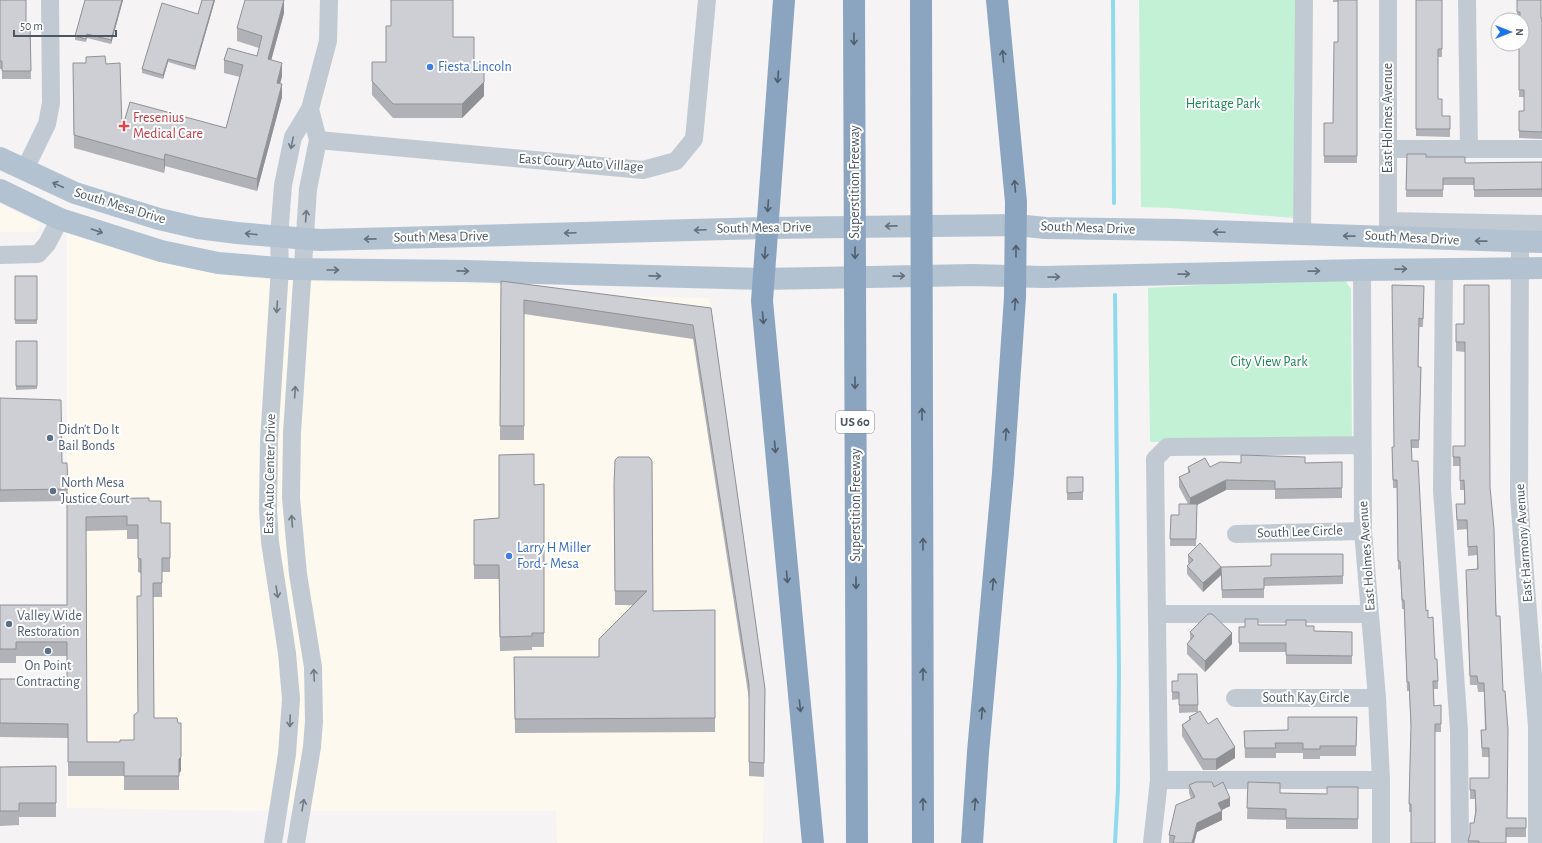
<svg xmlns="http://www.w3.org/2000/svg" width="1542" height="843" font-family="'Alegreya Sans',sans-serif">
<rect width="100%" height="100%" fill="#f5f3f3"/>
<path fill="#fdf9ef" d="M0,204L41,224L36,232H0Z
M67,233L141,257L250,278L327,282L489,284L618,296L709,298L765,703L763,843H557L556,811H270L67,808Z"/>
<path fill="#c3f1d5" d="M1139,0H1303L1307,219L1170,208L1141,207Z
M1345,280L1351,289L1352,442H1150L1148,288L1270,281Z"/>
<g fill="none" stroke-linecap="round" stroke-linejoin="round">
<path stroke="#90daee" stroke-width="4" d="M1113,0L1114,203
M1115,295L1119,671L1118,789L1115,843"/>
<path stroke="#c1cad2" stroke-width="18" d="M1388,0V237
M1467,0L1469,149
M318,140L643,170L676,161L694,139L707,0
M1388,149H1542
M25,169L47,124L51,103L50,0
M1388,221L1542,224
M1302,235L1304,0
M1520,242L1519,497L1537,727V843
M0,255L38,254L47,244L60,219
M1444,268L1442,490L1459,730L1460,843
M1362,270L1363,531L1377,698L1381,780V843
M1236,534L1363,531
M1157,614H1370
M1235,698H1377
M1159,780H1381
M273,843L287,754L291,699L287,653L270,542L268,509L269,441L280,268L279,237L283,185L293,137L310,109L328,41L329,0
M296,843L312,747L314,721L313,667L298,574L291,498L292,433L308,189L318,140L310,109
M1152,843L1159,780L1155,459L1167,447L1362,445"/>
<path stroke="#b3c2d1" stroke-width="22" d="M0,158L75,193L159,219L198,228L237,233L320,240L767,228L1016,225L1045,228L1178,230L1542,242
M0,190L60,219L161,251L218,263L291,269L466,271L763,279L973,275L1043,277L1362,270L1542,268"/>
<path stroke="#8ba5c1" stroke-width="22" d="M784,0L762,301L813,843
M854,0L857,843
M921,0L923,843
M972,843L978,752L1003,473L1015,297L1016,202L997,0"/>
</g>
<path fill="#b0b2b7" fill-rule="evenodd" d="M0,0L26,25H30L31,79H2V69H0Z
M85,0H123L111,44L87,38L86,42L75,40V36Z
M202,0H215L195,70L168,62L163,79L142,73V69L198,14Z
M391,0H470H453V37L474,63L484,96L462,118H393L372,95V62H386L391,26Z
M1333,0H1357V163H1324V123H1333L1338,42V2H1333Z
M1416,0H1442V57H1438V99L1442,116H1450V137L1416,136Z
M1517,0L1541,18H1542V139L1519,138V111H1524V97H1519L1520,19H1517Z
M284,13L271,60L282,76L280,84L282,97L257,191L165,166L164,173L74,148L73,76L106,64L122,129L226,128L240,77L224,73V60L257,56L259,48L237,41V28Z
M1407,154L1465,163L1542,162V197H1474V185H1443V197H1406Z
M15,276H37V324H15Z
M501,281L711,308L765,689L764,777L749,776V699L693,339L524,314V440H500Z
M1424,286L1423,327H1419L1418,367H1421L1419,448H1411L1412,461L1426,611L1428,618L1438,681V689H1433L1434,706L1441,724V732H1435L1411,812H1409L1411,729L1409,691H1407L1404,609H1402L1400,569L1398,570L1397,488H1393L1392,447H1394Z
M1456,324H1464L1490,487L1507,818H1526V837H1506V843H1468V841L1474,823L1475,813V799H1470V778H1489V757H1482L1481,730H1485L1484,692H1478L1477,685H1470L1466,570L1477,569V555L1468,556L1467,529L1457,530L1456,504H1464V490H1460V466H1453V446H1465V352L1456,351Z
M16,341H37V389L16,390Z
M0,398L62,463H67L68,499L149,501L161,523H170V572H162V597H153L154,718L181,771L179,773V790H124V776H68V738L0,737V679L19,684H67V656H16V663H0V605H67V501L0,502ZM127,530V539H138V572L141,573V596L138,712L134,740L120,742H87L86,531Z
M1342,462V498L1275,499V490H1226L1197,505L1196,546H1170L1171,515H1179L1188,504L1179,487V477L1188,473V467H1210L1305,463Z
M1067,477H1083V500H1067Z
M544,484V647H532V650L500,651L499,579H474V520L499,518L534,485Z
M614,485L653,611L715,610V732L515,733L514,657H599L633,605H615Z
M1343,554V584L1264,586V598H1222L1221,575L1203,592L1187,574V566L1189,564L1188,563V555L1221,567L1271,566Z
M1258,625L1306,626L1314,631L1352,632V664H1286V652H1239V627Z
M1190,632L1232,644L1205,672L1187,654V644L1190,640Z
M1172,681L1198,705V712L1235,758L1216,770H1203L1182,736V725L1189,720V717L1198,712L1179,713V699L1172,700Z
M1357,717L1356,756H1320V759H1303V753H1276V758H1245L1244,731L1288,730Z
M56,766V817H19V825L0,826V767Z
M1248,782L1280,793L1327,794L1358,787V829H1286V820L1247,819Z
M1189,785L1214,787L1230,806L1221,810L1222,820L1197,832L1194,843H1169V835L1191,798L1189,793Z"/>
<path fill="#909195" d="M122,0H123L111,44V40Z
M214,0H215L195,70V66Z
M284,0V13L268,72V59Z
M168,59V62L163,79V75Z
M282,63V76L277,96V83Z
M484,82V96L462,118V104Z
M282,84V97L257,191V179Z
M165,154V166L164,173V160Z
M1226,480V490L1197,505L1196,546L1197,505L1190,508V498Z
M1221,567V575L1203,592V583Z
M1232,633V644L1205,672V661Z
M1235,747V758L1216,770V759Z
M181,757V771L179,773V759Z
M1230,798V806L1218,812V803Z
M1222,811V820L1197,832L1194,843H1192L1197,823Z"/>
<path fill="#cdcfd5" stroke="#909195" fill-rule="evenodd" d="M0,0H26V25H30L31,71H2V61H0Z
M85,0H122L111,40L87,34L86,39L75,36Z
M202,0H214L195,66L168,59L163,75L142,69L162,3L198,14Z
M245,0H284L268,59L282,63L277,83L282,84L257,179L165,154L164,160L74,135L73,63H86V57L105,56L106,64L120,63L122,129L130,102L226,128L243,65L224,60L228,48L257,56L262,36L237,28Z
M391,0H453V37H474V63H484V82L462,104H393L372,81V62H386V26H391Z
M1338,0H1357V156H1324V123H1333L1334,42H1338Z
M1416,0H1442V49H1438V99H1442V116H1450V129H1416Z
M1517,0H1541V18H1542V132L1519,131V111H1524V90H1519V44H1522V20H1520V12H1517Z
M1407,154H1426V157H1465V163L1542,162V189L1474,190V178H1443V190H1406Z
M15,276H37V320H15Z
M501,281L711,308L765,689L764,763L749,762V685L693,325L524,300V426H500Z
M1392,285L1424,286L1423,319L1419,318L1418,367H1421L1419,440H1411L1412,461H1418L1426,611L1428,610V618L1433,617L1435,659H1437L1438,681H1433L1434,706L1441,705V724H1435V843H1411V804H1409L1411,725L1409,682H1407L1404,600H1402L1400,561H1398L1397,480H1393L1392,447H1394Z
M1464,285H1489L1490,487L1494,529L1496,616H1500L1503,691H1505L1508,730L1507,818H1526V828H1506V843H1479V841H1468L1470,834V823H1474L1476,811L1475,790H1470V778H1489V748H1482L1481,730H1486L1484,683H1478L1477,676H1470L1466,570L1478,569L1477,546L1468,547L1467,520H1457L1456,504H1465L1464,480L1460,481V457H1453V446H1465V342H1456V324H1464Z
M16,341H37V386H16Z
M0,398L61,400L62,463H67L68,489L0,490Z
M534,454V485L544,484V633H532V636L500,637L499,565H474V520L499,518V455Z
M1241,455L1305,457V463L1342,462V488L1275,489V481L1226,480L1190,498L1179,477L1190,472L1188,467L1205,458L1210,467L1220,462L1241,463Z
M618,457H649L652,461L653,611L715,610V718L515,719L514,657H599V639L647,591H615L614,485L615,460Z
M1067,477H1083V492L1067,493Z
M149,498V501H161V523H170V558H162V583H153L154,718H177L178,723H181V757L179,759V776H124V762H68V724L0,723V679H19V684H67V642H16V649H0V605H67V499ZM127,516V525H138V558L141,559V596H137L138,712L134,715V740H120V742H87L86,517Z
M1179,504H1197L1196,539H1170L1171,515H1179Z
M1200,543L1221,567L1271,566V554H1343V576L1264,578V589L1222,590L1221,567L1203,583L1187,566L1193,560L1188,555Z
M1208,614H1212L1232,633L1205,661L1187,644L1194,636L1190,632Z
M1245,619H1258V625H1286V620H1306V626H1314V631L1352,632V656L1286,655V643H1239V627H1245Z
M1178,674H1197L1198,705H1179V692H1172V681H1178Z
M1200,711L1208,724L1217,718L1235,747L1216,759H1203L1182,725L1191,719L1189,717Z
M1288,717H1357L1356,746H1320V749H1303V743H1275L1276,748H1245L1244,731L1288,730Z
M56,766V803H19V811H0V767Z
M1196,782H1212L1214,787L1223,782L1230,798L1218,803L1222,811L1197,823L1192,843H1173L1175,836L1169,835L1176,805L1195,797L1189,785Z
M1248,782L1280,783V793L1327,794V787H1358V819L1286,818V809L1247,808Z"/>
<defs><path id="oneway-shaft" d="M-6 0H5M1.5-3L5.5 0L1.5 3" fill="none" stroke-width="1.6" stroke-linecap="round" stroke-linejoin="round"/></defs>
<g stroke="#505e6b">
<use href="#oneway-shaft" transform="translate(854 39) rotate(90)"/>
<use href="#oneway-shaft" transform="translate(1003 56) rotate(-95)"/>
<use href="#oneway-shaft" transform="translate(778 77) rotate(94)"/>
<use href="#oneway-shaft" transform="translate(1015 186) rotate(-95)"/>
<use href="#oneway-shaft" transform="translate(768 206) rotate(94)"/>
<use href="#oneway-shaft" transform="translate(1016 251) rotate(-90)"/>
<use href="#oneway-shaft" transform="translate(765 253) rotate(94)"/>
<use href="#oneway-shaft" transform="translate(855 253) rotate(90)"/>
<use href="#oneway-shaft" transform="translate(1015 304) rotate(-86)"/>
<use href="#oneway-shaft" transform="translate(763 318) rotate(85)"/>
<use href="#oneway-shaft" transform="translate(855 383) rotate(90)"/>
<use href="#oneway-shaft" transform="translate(922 414) rotate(-90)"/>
<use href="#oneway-shaft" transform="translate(1006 434) rotate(-86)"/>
<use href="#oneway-shaft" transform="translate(775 447) rotate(85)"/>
<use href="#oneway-shaft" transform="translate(923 544) rotate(-90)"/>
<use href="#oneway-shaft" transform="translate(787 577) rotate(85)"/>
<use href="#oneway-shaft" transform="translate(856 583) rotate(90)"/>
<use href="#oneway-shaft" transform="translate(993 584) rotate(-85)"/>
<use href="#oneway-shaft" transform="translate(923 674) rotate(-90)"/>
<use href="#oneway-shaft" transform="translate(800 706) rotate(84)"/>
<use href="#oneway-shaft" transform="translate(982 713) rotate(-85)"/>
<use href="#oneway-shaft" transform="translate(923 804) rotate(-90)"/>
<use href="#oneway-shaft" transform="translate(975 804) rotate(-86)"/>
</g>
<g stroke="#6e7983">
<use href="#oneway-shaft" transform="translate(292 143) rotate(102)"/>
<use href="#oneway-shaft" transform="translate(306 216) rotate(-86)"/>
<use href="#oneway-shaft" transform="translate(277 307) rotate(94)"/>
<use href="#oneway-shaft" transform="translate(295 392) rotate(-86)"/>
<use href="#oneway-shaft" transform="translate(292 521) rotate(-94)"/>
<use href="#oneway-shaft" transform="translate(277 592) rotate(81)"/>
<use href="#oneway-shaft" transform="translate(314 675) rotate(-93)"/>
<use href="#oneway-shaft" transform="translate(290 721) rotate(92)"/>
<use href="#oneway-shaft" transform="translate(303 805) rotate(-80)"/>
</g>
<g stroke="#64717d">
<use href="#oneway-shaft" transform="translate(58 185) rotate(-155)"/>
<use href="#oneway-shaft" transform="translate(891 226) rotate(179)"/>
<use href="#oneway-shaft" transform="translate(700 230) rotate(178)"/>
<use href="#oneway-shaft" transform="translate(97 231) rotate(19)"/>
<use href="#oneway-shaft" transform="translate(1219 232) rotate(-178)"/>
<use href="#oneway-shaft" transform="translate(570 233) rotate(178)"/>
<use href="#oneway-shaft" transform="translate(251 234) rotate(-174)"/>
<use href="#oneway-shaft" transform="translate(1349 236) rotate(-179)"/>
<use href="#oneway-shaft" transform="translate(370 239) rotate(179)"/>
<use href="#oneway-shaft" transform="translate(1481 241) rotate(-179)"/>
<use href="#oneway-shaft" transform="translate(1401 269) rotate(-1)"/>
<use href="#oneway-shaft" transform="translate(333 270)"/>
<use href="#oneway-shaft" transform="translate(463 271) rotate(1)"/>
<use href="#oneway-shaft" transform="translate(1314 271) rotate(-1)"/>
<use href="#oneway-shaft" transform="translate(1184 274) rotate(-1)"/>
<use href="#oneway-shaft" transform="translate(655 276) rotate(1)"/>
<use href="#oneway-shaft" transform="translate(899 276) rotate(-1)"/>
<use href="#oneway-shaft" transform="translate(1054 277) rotate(-1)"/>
</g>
<g fill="#3f7fe0" stroke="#fff" stroke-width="1.5">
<circle cx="430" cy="67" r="4"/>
<circle cx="509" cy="556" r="4"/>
</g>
<path fill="#e0444e" stroke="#fff" stroke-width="1.5" d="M122 120h4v4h4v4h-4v4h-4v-4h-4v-4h4z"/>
<g fill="#5c6f8a" stroke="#fff" stroke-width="1.5">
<circle cx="50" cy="438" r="4"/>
<circle cx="53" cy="491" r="4"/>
<circle cx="9" cy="624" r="4"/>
<circle cx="48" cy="651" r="4"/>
</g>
<g text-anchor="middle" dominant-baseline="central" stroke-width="4" stroke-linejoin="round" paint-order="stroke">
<rect fill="#fff" stroke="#808990" stroke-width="1" x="836" y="411" width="38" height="22" rx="3"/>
<g font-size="13" font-weight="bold" fill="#4a5661">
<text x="855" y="422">US 60</text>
</g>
<g font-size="14" fill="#366cbe" stroke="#fff" text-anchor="start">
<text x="438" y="67">Fiesta Lincoln</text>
<text x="517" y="548">Larry H Miller<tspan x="517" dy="16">Ford - Mesa</tspan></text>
</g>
<g font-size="14" fill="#17864f" stroke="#fff">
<text x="1223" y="104">Heritage Park</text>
<text x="1269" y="362">City View Park</text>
</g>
<g font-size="14" fill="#be3a42" stroke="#fff" text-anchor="start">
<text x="133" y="118">Fresenius<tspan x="133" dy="16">Medical Care</tspan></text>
</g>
<g font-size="14" fill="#4a5661" stroke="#fff">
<text transform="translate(1388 118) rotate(-90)">East Holmes Avenue</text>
<text transform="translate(581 163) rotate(4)">East Coury Auto Village</text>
<text transform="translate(855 182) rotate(-90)">Superstition Freeway</text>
<text transform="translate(120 206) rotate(17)">South Mesa Drive</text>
<text transform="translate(764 228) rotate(-1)">South Mesa Drive</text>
<text transform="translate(1088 228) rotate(2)">South Mesa Drive</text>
<text transform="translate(441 237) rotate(-1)">South Mesa Drive</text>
<text transform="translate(1412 238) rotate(3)">South Mesa Drive</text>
<text transform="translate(270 474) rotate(-89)">East Auto Center Drive</text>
<text transform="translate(856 505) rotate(-90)">Superstition Freeway</text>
<text transform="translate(1300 532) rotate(-2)">South Lee Circle</text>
<text transform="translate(1524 543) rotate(-94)">East Harmony Avenue</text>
<text transform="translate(1367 556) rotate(-94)">East Holmes Avenue</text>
<text x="1306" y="698">South Kay Circle</text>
</g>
<g font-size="14" fill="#4e5e75" stroke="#fff" text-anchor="start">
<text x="58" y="430">Didn't Do It<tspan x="58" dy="16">Bail Bonds</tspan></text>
<text x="61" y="483">North Mesa<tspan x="61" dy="16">Justice Court</tspan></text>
<text x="17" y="616">Valley Wide<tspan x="17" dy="16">Restoration</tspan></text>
<text x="48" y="666" text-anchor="middle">On Point<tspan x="48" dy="16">Contracting</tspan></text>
</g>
</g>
<g transform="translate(1510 32) rotate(90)"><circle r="19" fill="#ffffff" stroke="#b7bbc0"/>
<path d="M0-3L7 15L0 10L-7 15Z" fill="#1a73e8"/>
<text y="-6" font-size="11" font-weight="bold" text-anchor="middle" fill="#4a5661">N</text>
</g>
<path d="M14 30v6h102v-6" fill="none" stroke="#4a5661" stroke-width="2"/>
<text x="20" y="30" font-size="12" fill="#4a5661" stroke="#ffffff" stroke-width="3" paint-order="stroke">50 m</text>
</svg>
